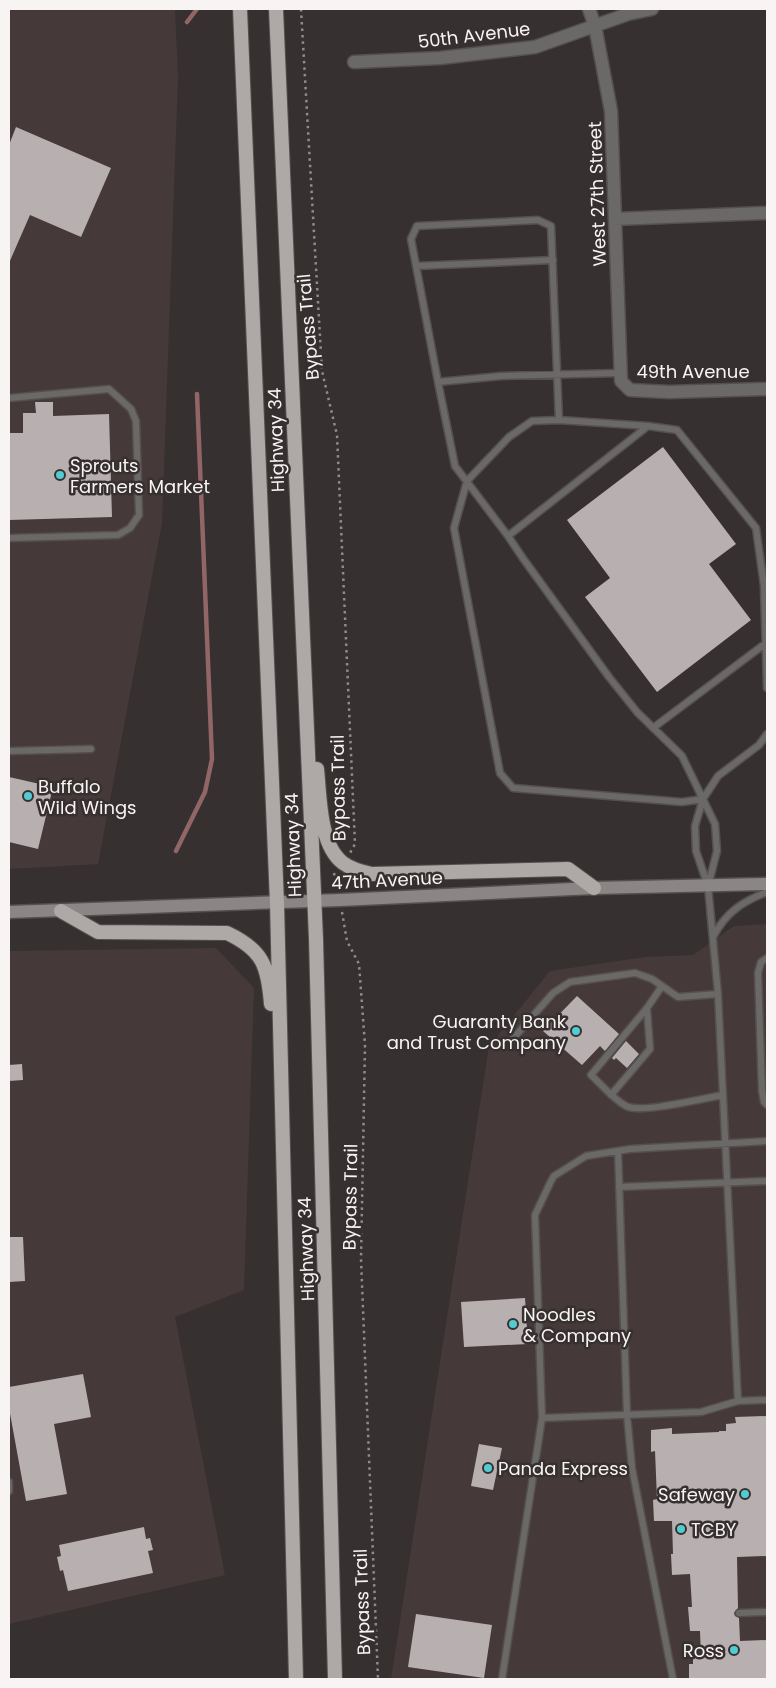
<svg xmlns="http://www.w3.org/2000/svg" width="776" height="1688" font-family="Poppins,sans-serif">
<rect width="100%" height="100%" fill="#363030"/>
<path fill="#463939" d="M9,9H175L178,77L162,523L98,864L9,869Z
M767,924V1679H391L489,1046L550,971L645,957L693,955L734,926Z
M216,948L254,988L244,1290L175,1317L225,1575L9,1624V951Z"/>
<g fill="none" stroke-linecap="round" stroke-linejoin="round">
<path stroke="#926666" stroke-width="4.5" d="M187,22L197,9
M176,851L205,792L212,759L197,394"/>
</g>
<path fill="#b8b0b0" d="M16,127L111,168L81,237L30,215L9,263V145Z
M35,402H53V416L109,414L112,517L9,520V433H23V413H36Z
M663,447L736,544L709,564L751,620L657,692L585,597L610,578L567,520Z
M9,777L53,787L38,849L9,842Z
M577,996L619,1034L605,1051L600,1046L582,1065L543,1031Z
M626,1041L639,1054L627,1068L616,1058L614,1060L612,1058Z
M22,1064L23,1080L9,1081V1065Z
M9,1237H23L25,1281L9,1282Z
M525,1298L528,1344L464,1347L461,1302Z
M83,1374L91,1417L54,1424L67,1494L26,1501L9,1408V1387Z
M767,1416V1556L737,1557L738,1608L734,1613L735,1616L739,1618L740,1641L767,1640V1679H689V1664H693V1658H701L700,1631H690L688,1607H692L690,1574L672,1575L671,1554H673L672,1521H654L653,1500L657,1499L655,1451L651,1452V1430L672,1428V1434L719,1432V1431H726V1424L736,1423L735,1417Z
M479,1444L502,1448L493,1490L471,1486Z
M144,1527L146,1539L150,1538L153,1550L148,1551L153,1573L68,1591L63,1570L60,1571L57,1557L61,1556L59,1545Z
M416,1614L492,1625L484,1678L408,1667Z"/>
<g fill="none" stroke-linecap="round" stroke-linejoin="round">
<g stroke="#554f4f" stroke-width="9">
<path id="service" d="M416,266L553,260
M438,382L411,239L417,226L538,220L551,226L559,420L648,426
M9,398L109,389L131,409L136,421L139,515L130,528L118,535L9,538
M559,420L532,421L509,437L467,481L454,528L500,773L513,788L682,802L703,799
M508,536L455,466L438,382L501,376L620,373
M653,728L766,643
M9,751L91,749
M708,886L717,851L715,824L682,756L637,712L609,677L522,557L508,536L648,426L677,430L756,528L764,586L767,688
M713,937C726,912 742,902 767,892
M767,958L761,962L758,973L762,1091L764,1102L767,1105
M662,986L647,1008L591,1075C602,1085 613,1099 626,1106C641,1114 704,1098 723,1095
M512,1040L553,993L570,982L635,973L652,979L678,997L718,994
M611,1095L650,1049L647,1008
M618,1151L627,1415L632,1468L673,1679
M619,1187L767,1181
M738,1401L718,994L708,886L696,851L695,826L703,799L718,776L759,745L767,734
M542,1418L701,1412L738,1401L767,1400
M9,1482V1491
M739,1613L767,1612
M502,1679L542,1418L535,1215L551,1181L554,1176L586,1156L630,1149L767,1141"/>
</g>
<g stroke="#554f4f" stroke-width="15">
<path id="minor" d="M589,9L595,26L611,111L621,381L630,390L669,392L767,389
M354,62L440,58L535,47L628,14L652,9
M615,219L767,213"/>
</g>
<g stroke="#554f4f" stroke-width="15">
<path id="secondary" d="M9,912L340,900L594,888L767,884"/>
</g>
<g stroke="#554f4f" stroke-width="16">
<path id="trunk" d="M240,9L277,903L296,1679
M276,9L316,939L335,1679
M317,769C320,796 319,845 343,863C351,869 362,872 372,874L568,869L594,888
M61,911L98,932L227,933C263,950 268,966 271,1004"/>
</g>
<path stroke="#918c8b" stroke-width="2.5" stroke-dasharray="2.5 4" stroke-linecap="butt" d="M301,9L322,371L337,435L355,844L350,853
M334,873L337,887
M342,912L347,941L359,964L365,1045L361,1259L378,1679"/>
<use href="#service" stroke="#6b6868" stroke-width="6"/>
<use href="#minor" stroke="#6b6868" stroke-width="12"/>
<use href="#secondary" stroke="#8b8686" stroke-width="12"/>
<use href="#trunk" stroke="#aea8a7" stroke-width="14"/>
</g>
<g fill="#51ccd1" stroke="#363030" stroke-width="2">
<circle cx="60" cy="475" r="5"/>
<circle cx="28" cy="796" r="5"/>
<circle cx="576" cy="1031" r="5"/>
<circle cx="513" cy="1324" r="5"/>
<circle cx="488" cy="1468" r="5"/>
<circle cx="745" cy="1494" r="5"/>
<circle cx="681" cy="1529" r="5"/>
<circle cx="734" cy="1650" r="5"/>
</g>
<g text-anchor="middle" dominant-baseline="central" stroke-width="5" stroke-linejoin="round" paint-order="stroke">
<g font-size="18" fill="#f8f4f3" stroke="#363030">
<text transform="translate(474 35) rotate(-7)">50th Avenue</text>
<text transform="translate(597 194) rotate(-92)">West 27th Street</text>
<text transform="translate(308 327) rotate(-95)">Bypass Trail</text>
<text x="693" y="371">49th Avenue</text>
<text transform="translate(276 440) rotate(-92)">Highway 34</text>
<text transform="translate(338 788) rotate(-91)">Bypass Trail</text>
<text transform="translate(293 845) rotate(-92)">Highway 34</text>
<text transform="translate(387 880) rotate(-3)">47th Avenue</text>
<text transform="translate(350 1197) rotate(-89)">Bypass Trail</text>
<text transform="translate(306 1249) rotate(-92)">Highway 34</text>
<text transform="translate(362 1602) rotate(-92)">Bypass Trail</text>
</g>
<g font-size="18" fill="#f8f4f3" stroke="#363030" text-anchor="start">
<text x="70" y="465">Sprouts<tspan x="70" dy="21">Farmers Market</tspan></text>
<text x="38" y="786">Buffalo<tspan x="38" dy="21">Wild Wings</tspan></text>
<text x="566" y="1021" text-anchor="end">Guaranty Bank<tspan x="566" dy="21">and Trust Company</tspan></text>
<text x="523" y="1314">Noodles<tspan x="523" dy="21">&amp; Company</tspan></text>
<text x="498" y="1468">Panda Express</text>
<text x="735" y="1494" text-anchor="end">Safeway</text>
<text x="691" y="1529">TCBY</text>
<text x="724" y="1650" text-anchor="end">Ross</text>
</g>
</g>
<rect width="776" height="1688" fill="none" stroke="#f8f4f3" stroke-width="20"/>
</svg>
